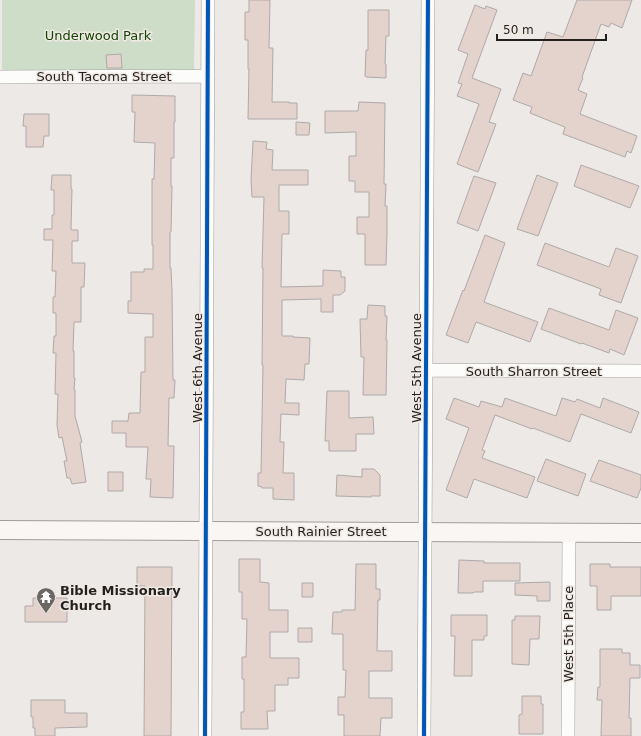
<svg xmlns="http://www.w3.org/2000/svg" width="641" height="736" font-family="'DejaVu Sans',sans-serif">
<rect width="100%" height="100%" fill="#ede9e6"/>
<path fill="#ceddc7" d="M2,0H195L194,71L2,72Z"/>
<path fill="#e4d2cd" stroke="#aeaaa9" d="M249,0H270L269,48H273L272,102H289V103H297V119H248L249,69H248V40H245V12H249Z
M577,0H632L622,28L611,23L609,27L601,24L582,77L583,78L578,90L587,94L580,114L637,136L631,153L627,151L625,157L563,134L565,127L530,113L532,107L513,100L523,73L531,76L547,32L563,37Z
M475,5L485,9L486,6L497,10L472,78L501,89L489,122L496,124L478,172L457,164L479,104L457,96L462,84L458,83L468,54L458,50Z
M368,10H389V36H386L385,64H386V78L366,77L365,76L366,50H368Z
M121,54L122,68H107L106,55Z
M132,95L175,96V122H174V158H171V186H172L171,232H170V268H171L172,291L173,380H175L174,398H169L168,446H174L173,498L150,497L151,479H146L148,447H126V433H112V421H128L129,413H140L141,372H145V337H153V314L128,313V301H131V272H144V269H153V245H152V179H154L155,143L134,142L135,112H132Z
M359,102L385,103L384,184H386L385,206H387V233L386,265H365V234H357V217H369V192H355V181H349V156H356V132L325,133V111H358Z
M24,114H49V136H44L43,147H26V126H23Z
M296,122L310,123L309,135H296Z
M253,141L267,142L266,149L273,150L272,170H308V185H279V211H289V234H282L281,287L323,286V270L341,271V277H345V291L340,295H333V312H321V299L282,300V336H293V337L310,338L309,364H305L304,380L286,379L285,403H299V415L281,414L280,442H284L283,473H294V500L273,499V488H262V487L258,486V473H261L263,365H262L263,268H262L264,197H252L251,180Z
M581,165L639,186L630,208L574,186Z
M52,175H71V189H72L71,229L72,230H78V241H72V263H85L84,287H81V322H74L73,351H74V378H75L74,390H75V416L82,442L80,443L86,482L72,484L70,478H67L64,461H67L62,437L59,438L57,425L58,394H55L56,353H53L54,336H56V313H53V297H55L56,271H52L53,240H44V229H52V215H54V190H51Z
M537,175L558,183L538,236L517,229Z
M474,176L496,183L478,231L457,223Z
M485,235L505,243L484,302L538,322L530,342L476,322L468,343L446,335L463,290L464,291Z
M545,243L609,267L616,248L638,256L621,303L599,295L601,289L537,265Z
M368,305L385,306V316H387L386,340H387L386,395H363L364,357H361L360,319H367Z
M549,308L609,330L616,310L638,318L624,355L610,349L609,353L582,343L581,344L541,329Z
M327,391H349V418L373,417L374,434H356V451H329V441H325Z
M454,398L479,407L481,401L502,407L505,398L556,416L562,398L575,402L577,399L600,408L603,398L639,412L631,433L581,414L570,442L533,428L532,429L495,415L482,450L485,451L482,458L535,477L527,498L474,479L467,498L446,490L469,428L446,419Z
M546,459L586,474L578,496L537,481Z
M599,460L641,475V488L637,498L590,481Z
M362,469H374L380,475V496H371V497L336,496L337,475L362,477Z
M108,472H123V491H108Z
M239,559H260V582L269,583V610H288V632H270V658H299V678H288V685H275V711H267L268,729H241V712H244V679H242V657H246L247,619H242V592H239Z
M459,560L484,561V563H520V581H483V592H474L473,593H458Z
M356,564H376V589H380V600H378L377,651H392V671H369V698H392V718H381L380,736H344V715H338V697H345L346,670H343V634H332L333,612H342V610H355Z
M590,564H610V567H641V596H611V610H597V586H590Z
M137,567H172L171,736H144L145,586H137Z
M550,582V601H537V596L515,595V583Z
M302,583H313V597H302Z
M33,598H67V622H25V606H33Z
M451,615H487V636H484V640H472V676H454L455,636H451Z
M515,616H540L539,639H530L529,665L512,664V620H515Z
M298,628H312V642H298Z
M600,649H622V653H630V665H640V678H630L629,718H631V736H601L602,700H597L598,687H600Z
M522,696H541V704H543V734H519V715L522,714Z
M31,700H65V713H87V727L55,728V736H35V728H33V717H31Z"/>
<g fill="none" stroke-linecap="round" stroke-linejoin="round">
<g stroke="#a09d9b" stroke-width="14">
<path id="street" d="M0,77L208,76
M426,370L641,371
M205,736L208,0
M424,736L428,0
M568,736L569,532"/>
</g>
<g stroke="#a09d9b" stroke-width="20">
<path id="secondary" d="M0,530L641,533"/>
</g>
<use href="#street" stroke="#fcfcfb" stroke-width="13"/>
<use href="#secondary" stroke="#f9f6f4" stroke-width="18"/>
<g stroke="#f0e9e3" stroke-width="6">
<path id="cycleway" d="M205,736L208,0
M424,736L428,0"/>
</g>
<use href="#cycleway" stroke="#0057b8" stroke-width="4"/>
</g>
<defs>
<g id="temple-pin" transform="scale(1)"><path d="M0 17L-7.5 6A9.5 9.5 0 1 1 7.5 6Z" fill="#696663" stroke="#f0e9e3"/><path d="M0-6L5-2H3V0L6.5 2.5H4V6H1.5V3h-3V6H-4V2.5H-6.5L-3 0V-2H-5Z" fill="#fff"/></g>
</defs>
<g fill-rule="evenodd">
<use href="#temple-pin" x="46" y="597"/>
</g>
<g text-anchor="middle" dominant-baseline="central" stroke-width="3" stroke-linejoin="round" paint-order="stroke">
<g font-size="13" fill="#124404" stroke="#f0e9e3">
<text x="98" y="35">Underwood Park</text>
</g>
<g font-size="13" fill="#221f1d" stroke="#f0e9e3">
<text x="104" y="76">South Tacoma Street</text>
<text transform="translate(197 368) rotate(-90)">West 6th Avenue</text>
<text transform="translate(416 368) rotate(-90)">West 5th Avenue</text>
<text x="534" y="371">South Sharron Street</text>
<text x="321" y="531">South Rainier Street</text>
<text transform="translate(568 634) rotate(-90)">West 5th Place</text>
</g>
<g font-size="13" font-weight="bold" fill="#221f1d" stroke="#f0e9e3" text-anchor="start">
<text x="60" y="590">Bible Missionary<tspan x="60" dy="15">Church</tspan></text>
</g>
</g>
<path d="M497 34v6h109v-6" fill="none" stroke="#221f1d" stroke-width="2"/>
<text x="503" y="34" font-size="12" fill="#221f1d" stroke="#f0e9e3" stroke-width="3" paint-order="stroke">50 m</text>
</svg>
